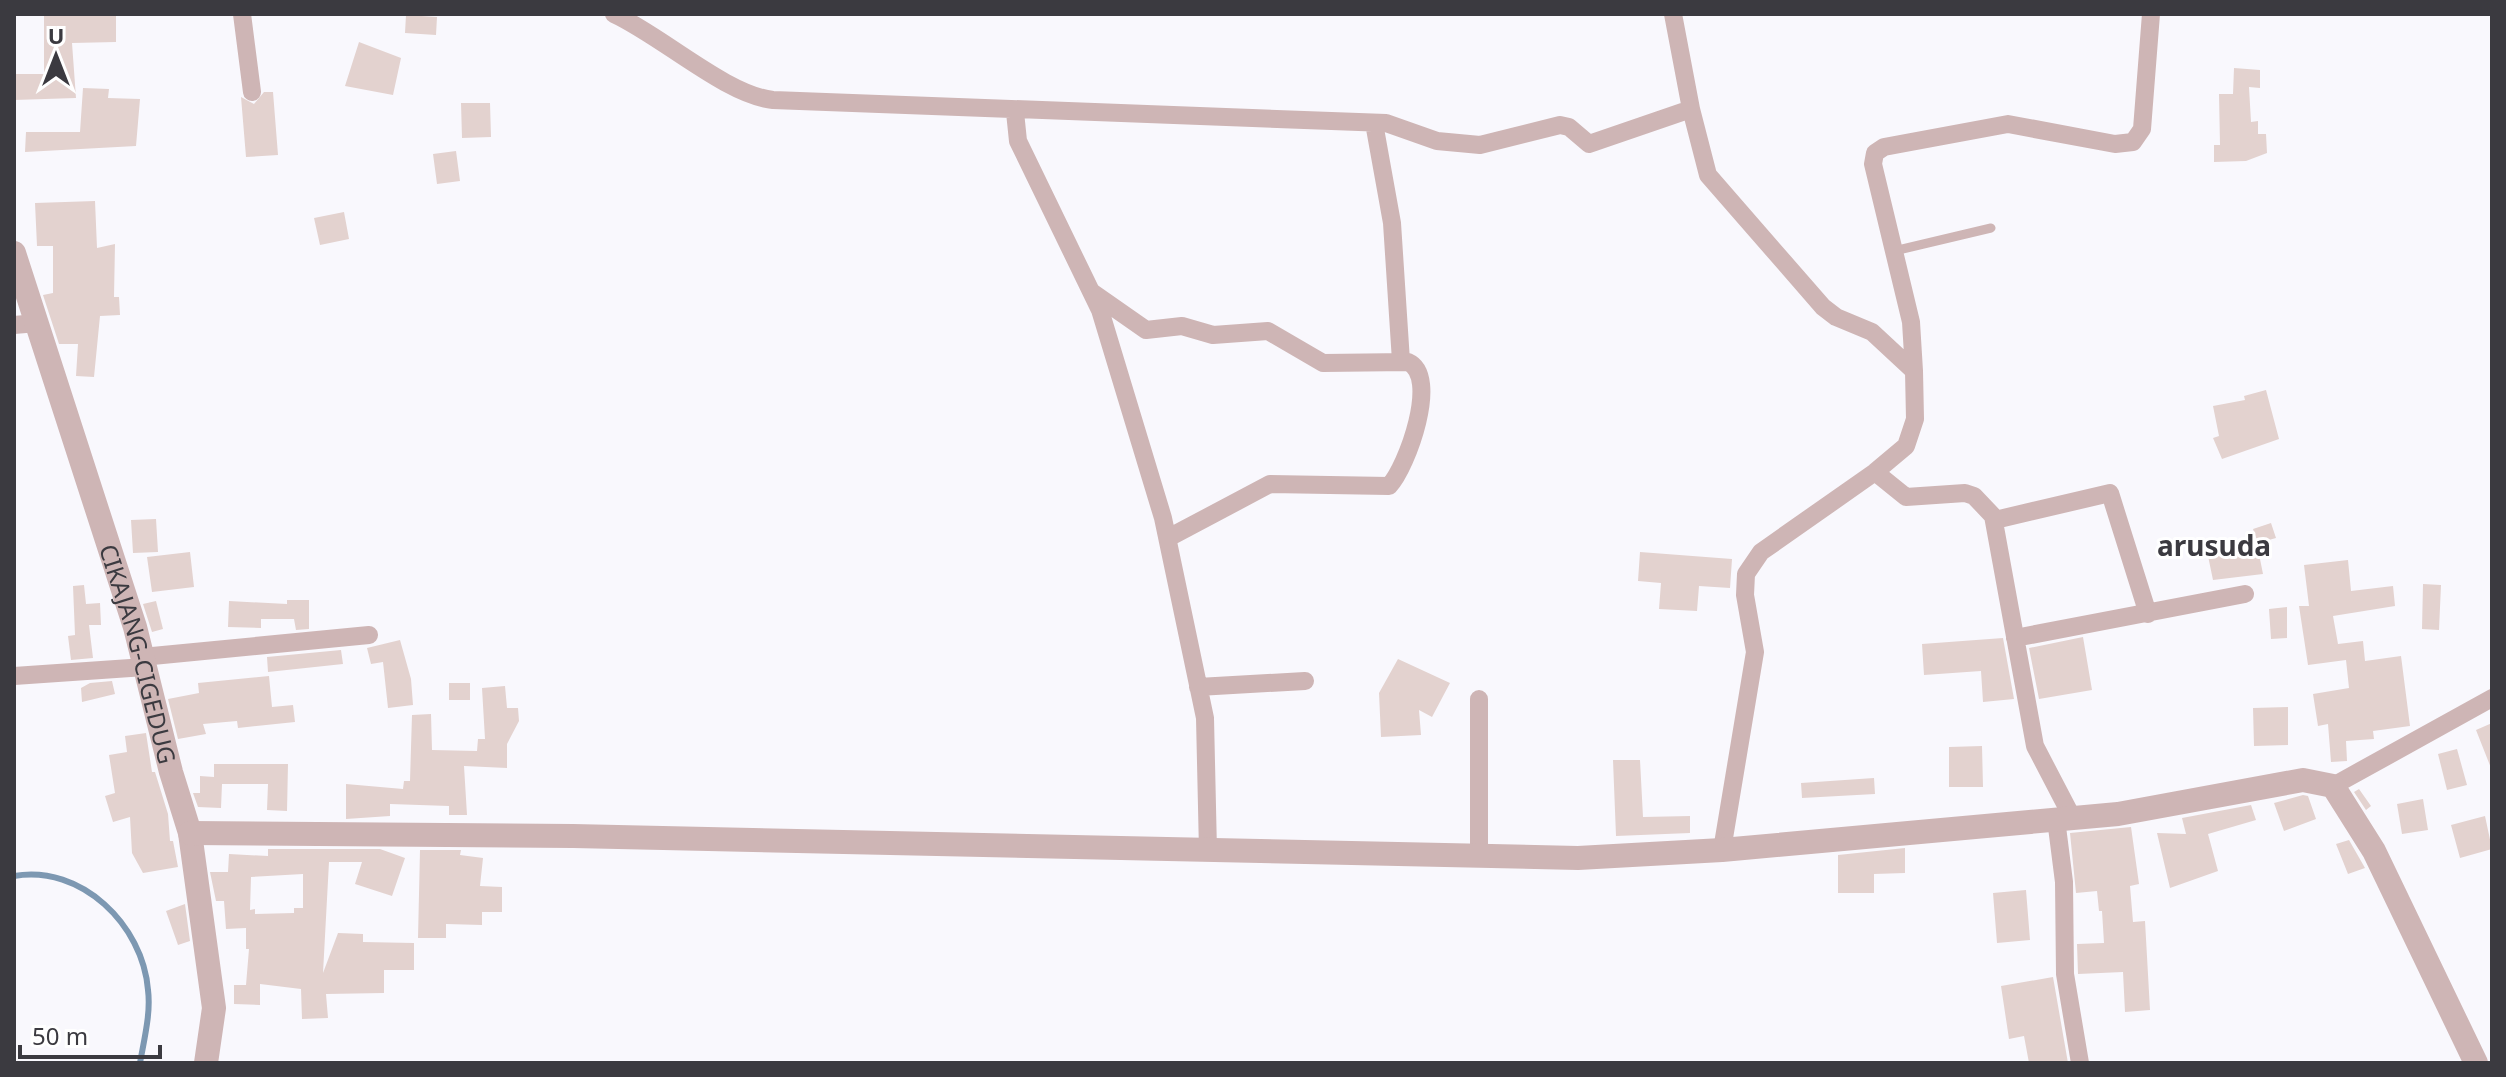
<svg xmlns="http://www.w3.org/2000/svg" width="2506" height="1077" font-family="'Noto Sans',sans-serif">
<rect width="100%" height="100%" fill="#f9f8fd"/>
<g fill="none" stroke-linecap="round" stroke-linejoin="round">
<path stroke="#7d98b2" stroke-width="6" d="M14,876C81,864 143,925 148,990C151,1013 144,1040 140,1063"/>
</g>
<path fill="#e3d2cf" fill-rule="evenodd" d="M44,14H116V42L72,43L76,98L14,100V74H44Z
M406,15L437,17L436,35L405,33Z
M359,42L401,58L393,95L345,86Z
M2234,68L2260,70V88L2249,87L2251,122L2258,121V134H2266L2267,153L2246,161L2214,162V145H2220L2219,94H2233Z
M83,88L109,89L108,98L140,99L136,146L25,152L26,132H80Z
M264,92H273L278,155L246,157L241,97L254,104Z
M461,103H490L491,137L462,138Z
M456,151L460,181L437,184L433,154Z
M95,201L97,248L115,244L114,297H119L120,315L100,316L94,377L76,376L78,344H59L43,295L53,293V246H37L35,203Z
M344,212L349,239L320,245L314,218Z
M2266,390L2279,439L2222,459L2213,438L2219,436L2213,406L2245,400L2244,396Z
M156,519L158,552L133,553L131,520Z
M2271,523L2276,538L2258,543L2253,529Z
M2258,549L2263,574L2213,580L2208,556Z
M190,552L194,587L152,592L147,557Z
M1640,552L1732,559L1730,588L1699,586L1697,611L1659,609L1661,583L1638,581Z
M2348,560L2351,591L2393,586L2395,606L2333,616L2338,644L2363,641L2365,661L2401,656L2410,726L2373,731L2374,739L2346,741L2347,761L2331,762L2328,724L2318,726L2313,694L2349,688L2346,660L2308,665L2299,606H2309L2304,565Z
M2423,584L2441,585L2439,630L2422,629Z
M84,585L86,604L100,603L101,625H89L93,658L71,660L68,636L75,635L73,586Z
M287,600H309V629L296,630L294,619H261V628L228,627L229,601L287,604Z
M156,601L163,629L152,632L143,604Z
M2287,607V638L2271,639L2269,609Z
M2083,637L2092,690L2039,699L2029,648Z
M2003,638L2014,699L1983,702L1981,671L1924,675L1922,644Z
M400,640L411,679L413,705L388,708L383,662L371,664L367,648Z
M341,650L343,664L268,672L267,657Z
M1398,659L1450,683L1432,717L1419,710L1421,735L1381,737L1379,693Z
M269,676L272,707L293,705L295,722L238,728L237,721L203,724L206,734L178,739L168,699L199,693L198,683Z
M112,681L115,694L82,702L81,688L90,683Z
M449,683H470V700H449Z
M505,686L507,708H518L519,721L507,744V768L464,766L467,815H449V806L390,804V816L346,819V784L403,789L404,781H410L412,715L431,714L432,750L477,751L478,739H485L482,688Z
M2288,707V745L2254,746L2253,708Z
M2492,723V768H2491L2476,730Z
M146,733L152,772H155L168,814L170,841H173L178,867L143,873L132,853L130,817L113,822L105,796L115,793L109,755L127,752L125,736Z
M1982,746L1983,787H1949V747Z
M2457,749L2467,785L2447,790L2438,754Z
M1613,760H1640L1643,817L1690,816V833L1616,836Z
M214,764H288L287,811L267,810L268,784H222L221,808L198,807L193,793H200V776L214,777Z
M1874,778L1875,794L1802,798L1801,783Z
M2359,789L2371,806L2366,810L2354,792Z
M2303,795L2308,796L2316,819L2284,831L2274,803Z
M2423,799L2428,830L2402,834L2397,804Z
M2251,805L2256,820L2208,834L2218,871L2170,888L2157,833L2186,834L2182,818Z
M2485,816L2492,849L2460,858L2451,825Z
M2131,827L2139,884L2130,886L2133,922L2145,921L2150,1010L2125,1012L2123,972L2078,974L2077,944L2104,943L2102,911H2099L2097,891L2076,893L2070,833Z
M2349,840L2365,868L2348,874L2336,844Z
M1905,848V873L1874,874V893H1838V855Z
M268,849H380L405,858L392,896L355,884L362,862H329L323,973L338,933L363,934V942L414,943V970H384V993L326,994L328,1018L302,1019L301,989L260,984V1005L234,1004V985H246L249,949H246V928L226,929L224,901H216L210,872H228L229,854L268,856ZM303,874V908H294V913L255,914V909L250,910L251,877Z
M420,850H461L460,855L483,858L480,886L502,887V912H482V925L446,924V938H418Z
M2026,890L2030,940L1997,943L1993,893Z
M185,904L190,941L178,945L166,911Z
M2053,977L2068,1063H2029L2024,1036L2009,1039L2001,986Z"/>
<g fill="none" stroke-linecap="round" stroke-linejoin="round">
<path stroke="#ceb5b5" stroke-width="9" d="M1894,251L1991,228"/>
<path stroke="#ceb5b5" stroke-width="18" d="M242,14L252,92
M614,14C662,36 726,95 773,100L1386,123L1437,141L1480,145L1560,125L1569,127L1589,144L1691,109
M1673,14L1691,109L1708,175L1823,307L1836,317L1872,332L1914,371L1915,419L1906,446L1875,472L1761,552L1746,574L1745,595L1755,652L1722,850
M1015,112L1018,141L1100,310L1163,518L1205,718L1208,851
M1374,123L1392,223L1401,361
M1093,293L1146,330L1182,326L1213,335L1268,331L1323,363L1408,362C1440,376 1407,467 1389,486L1270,484L1168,538
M14,325L37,323
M1914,371L1911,322L1873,164L1875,153L1884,147L2008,124L2115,144L2133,142L2142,129L2151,14
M1875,472L1906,497L1965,493L1974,496L1993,516L2035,746L2072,817
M1995,520L2110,493L2148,614
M2015,638L2245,594
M142,657L369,635
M14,676L145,667
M1198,687L1305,681
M2333,786L2492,698
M2056,819L2064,882L2065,974L2080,1063
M1479,855V699"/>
<g stroke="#ceb5b5" stroke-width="24">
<path id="s1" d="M14,253L135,627L171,772L190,833L214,1008L206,1063"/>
<path d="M190,833L573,836L1578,858L1722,850L2118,814L2303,780L2333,786L2374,851L2476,1063"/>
</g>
</g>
<g text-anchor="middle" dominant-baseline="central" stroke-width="6" stroke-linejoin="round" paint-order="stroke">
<g font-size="24" fill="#3b3a40" stroke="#fff">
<text stroke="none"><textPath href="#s1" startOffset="420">CIKAJANG-CIGEDUG</textPath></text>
</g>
<g font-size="28" font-weight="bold" fill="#3b3a40" stroke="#fff">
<text x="2214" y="545">arusuda</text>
</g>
</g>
<rect width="2506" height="1077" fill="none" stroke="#3b3a40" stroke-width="32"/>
<g transform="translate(56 56)" stroke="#ffffff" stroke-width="6" paint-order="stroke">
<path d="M0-6L14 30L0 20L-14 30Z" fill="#3b3a40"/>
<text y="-12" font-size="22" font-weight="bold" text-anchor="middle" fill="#3b3a40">U</text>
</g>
<path d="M20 1045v12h140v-12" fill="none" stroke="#3b3a40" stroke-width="4"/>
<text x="32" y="1045" font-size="24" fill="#3b3a40" stroke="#ffffff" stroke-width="6" paint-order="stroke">50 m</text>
</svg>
